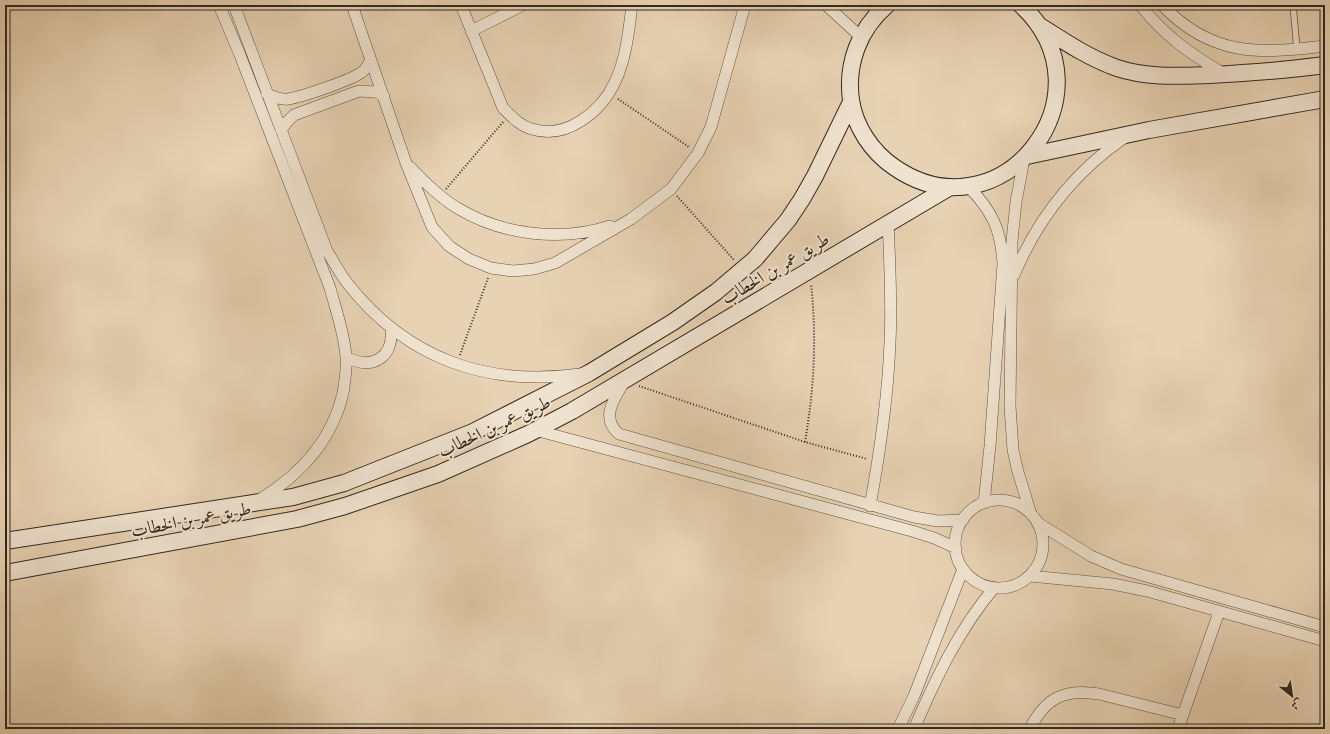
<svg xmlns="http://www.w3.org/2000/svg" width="1330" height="734" font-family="'EB Garamond',Amiri,serif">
<rect width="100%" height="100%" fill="#e7d2b3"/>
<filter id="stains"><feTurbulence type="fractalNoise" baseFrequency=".005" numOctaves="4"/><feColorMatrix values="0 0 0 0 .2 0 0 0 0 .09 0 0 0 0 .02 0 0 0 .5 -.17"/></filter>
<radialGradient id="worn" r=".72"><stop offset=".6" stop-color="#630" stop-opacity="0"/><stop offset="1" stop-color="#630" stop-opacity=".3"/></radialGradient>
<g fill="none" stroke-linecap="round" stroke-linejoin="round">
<g stroke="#5f5344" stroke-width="7">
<path id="lane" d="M1293,5L1297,49"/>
</g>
<g stroke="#5f5344" stroke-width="12">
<path id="street" d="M219,5L240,55L330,288C336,310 344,333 346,356C347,368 345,381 343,393C332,441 300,475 259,500
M234,5L327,251C334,262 340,274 348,284C407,359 487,387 580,374
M352,5L406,163L432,227L449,246L469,259L491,268L513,271L534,269L555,263L631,219L671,189L698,153L711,127L745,5
M461,5L503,108C512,117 520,126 532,129C566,140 601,112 615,82C626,59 629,30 632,5
M826,5L861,37
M871,5L885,6
M1140,5C1166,37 1189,53 1224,74
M1162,5C1212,57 1259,54 1325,46
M471,31L523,5
M267,94C274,97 281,100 288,99C301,97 352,80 362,72C366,69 368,65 371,60
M281,130L287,122L294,115L359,91L376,92L384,96
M1024,159L1016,202L1012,241L1010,406L1013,450L1018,472L1031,514
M410,167C425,183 440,198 459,209C503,235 561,242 610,226
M968,186C992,211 1001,229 1003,264L990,446L984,503
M1014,275C1038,218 1073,173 1124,138
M346,357C373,371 394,357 391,328
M624,382C614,399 600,418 619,434L914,517L938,521L963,520
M535,430L912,531L934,538L956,548
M955 544a44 44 0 1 1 88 0a44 44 0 1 1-88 0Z
M870,506C880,452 888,397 890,342C892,303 890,263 888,223
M1038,523L1091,556L1121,569L1325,627
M1030,576L1113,584L1147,591L1325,641
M898,729L914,696L963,569
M914,729C935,680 959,629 994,588
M1030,729C1045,698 1065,688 1099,694L1183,715
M1178,729L1219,612"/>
</g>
<g stroke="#32291f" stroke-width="18">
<path id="secondary" d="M887,5C859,29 846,64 851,100C855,127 872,152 894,167C1001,241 1117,94 1021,5
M1040,26C1065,42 1089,58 1117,68C1147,78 1179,76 1210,75C1249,73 1287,70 1325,65
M1027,156L1149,130L1325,99
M5,541L293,497L344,483L473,432L589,373L673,322L716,292L755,259L788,220L802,199L815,176L851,102
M5,573L297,519L345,506L438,474L528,434L572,411L950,187"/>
</g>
<path stroke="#32291f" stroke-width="2" stroke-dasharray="1 2" stroke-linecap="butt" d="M618,99L689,147
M446,189L503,122
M677,196L734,260
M460,355L488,278
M639,386L805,442L867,459
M805,442C814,389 817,338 811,284"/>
<use href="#lane" stroke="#efe2ce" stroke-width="5.5"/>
<use href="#street" stroke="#efe2ce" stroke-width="11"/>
<use href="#secondary" stroke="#efe2ce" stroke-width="16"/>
</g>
<g text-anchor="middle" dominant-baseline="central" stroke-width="4" stroke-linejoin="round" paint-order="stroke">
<g font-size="18" fill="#32291f" stroke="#efe2ce">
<text transform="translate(775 268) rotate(-31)">طريق عمر بن الخطاب</text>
<text transform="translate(494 426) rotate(-25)">طريق عمر بن الخطاب</text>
<text transform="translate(191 519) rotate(-11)">طريق عمر بن الخطاب</text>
</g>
</g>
<rect width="1330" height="734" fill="none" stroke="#e7d2b3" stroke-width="20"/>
<rect x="6" y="6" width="1318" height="722" fill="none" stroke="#32291f" stroke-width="2"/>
<rect x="10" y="10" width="1310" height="714" fill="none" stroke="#32291f"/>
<g transform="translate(1292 696) rotate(150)" stroke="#efe2ce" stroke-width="3" paint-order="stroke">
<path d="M0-3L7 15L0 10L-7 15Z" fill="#32291f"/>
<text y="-6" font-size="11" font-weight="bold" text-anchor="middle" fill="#32291f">ش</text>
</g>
<rect width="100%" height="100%" filter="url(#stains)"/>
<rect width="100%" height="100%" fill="url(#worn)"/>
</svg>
